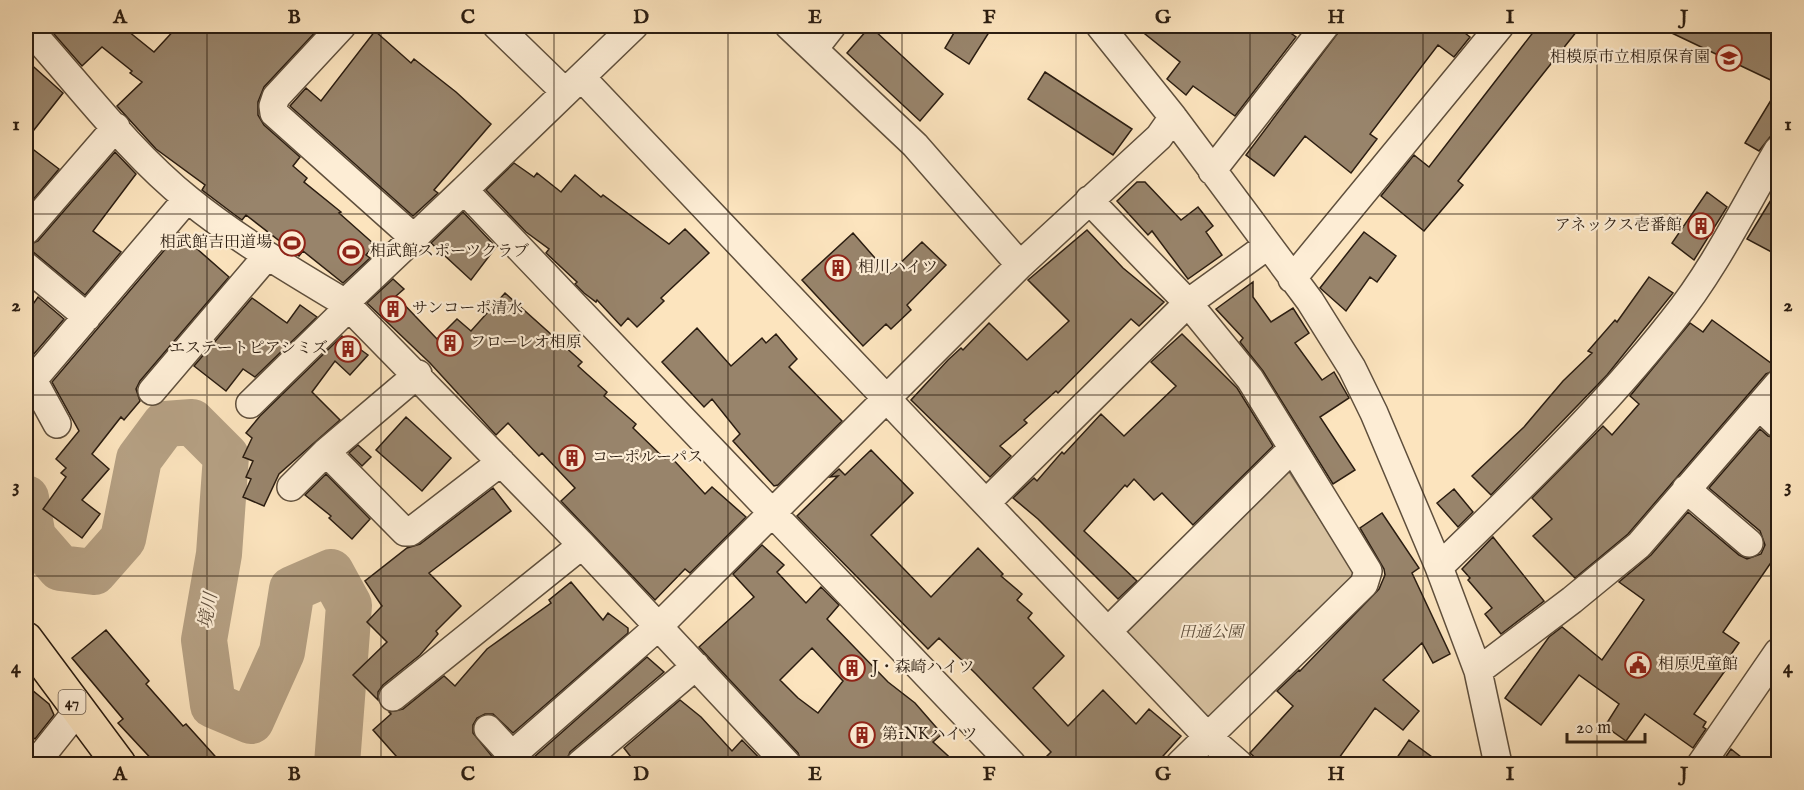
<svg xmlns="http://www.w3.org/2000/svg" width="1804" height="790" font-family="'IM FELL English','Noto Serif JP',serif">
<rect width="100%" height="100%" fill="#fce4be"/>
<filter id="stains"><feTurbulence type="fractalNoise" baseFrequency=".00333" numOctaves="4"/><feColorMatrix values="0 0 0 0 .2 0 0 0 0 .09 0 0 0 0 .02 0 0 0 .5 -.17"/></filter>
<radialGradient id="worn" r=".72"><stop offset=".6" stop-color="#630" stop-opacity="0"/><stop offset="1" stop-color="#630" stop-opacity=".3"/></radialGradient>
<path fill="#d8c2a1" stroke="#827059" stroke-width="1.5" d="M1288,470L1358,578L1211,727L1116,631Z"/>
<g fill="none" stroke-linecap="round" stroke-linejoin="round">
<path stroke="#b5a083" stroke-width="46" d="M26,498L33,537L60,568L94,572L123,539L139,459L165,424L192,422L226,456L219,554L204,640L213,705L251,721L282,652L292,589L331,572L349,605L337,764"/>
</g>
<path fill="#98846b" stroke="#2b1d11" stroke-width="1.5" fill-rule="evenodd" d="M47,26H125L123,27L154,52L178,26H321L264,87L258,102V115L264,125L300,157L293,166L307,178L304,182L341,212L339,213L375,245L366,255L370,258L343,283L303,251L299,256L246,215L242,220L235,215L202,190L205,185L156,149L117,106L142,82L130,73L132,71L102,47L82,66Z
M958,26H993L969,64L945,48Z
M1135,26H1281L1296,37L1235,116L1193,86L1186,95L1167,79L1180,62Z
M1343,26H1456L1470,37L1454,57L1438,45L1370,134L1377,139L1351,173L1305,136L1274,176L1246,155Z
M1538,26H1581L1458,181L1463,185L1424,231L1381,196L1414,155L1429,167Z
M1657,26H1779V84Z
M873,29L943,94L920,121L847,53L867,30L870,32Z
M375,31L411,63L414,59L456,92L491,124L434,190L438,193L413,216L290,106L306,88L321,101Z
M26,60L63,93L26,140Z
M1045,72L1132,129L1113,155L1028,99Z
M1779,87V134L1770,137L1759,151L1745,143Z
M26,144L59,169L26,208Z
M115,152L136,174L93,231L121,252L85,295L26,246L38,241Z
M514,163L534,177L537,173L561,192L575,175L601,197L603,195L669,244L685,229L709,253L661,298L664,301L637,327L628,318L621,326L597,300L596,302L584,293L575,284L577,282L546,253L549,249L526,232L486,190Z
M1137,182H1145L1181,220L1198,207L1213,226L1206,232L1222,255L1188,279L1152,231L1148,235L1117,201Z
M1779,187V256L1747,239Z
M1707,192L1727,207L1694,260L1672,243Z
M463,212L496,247L471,280L431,243Z
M1087,230L1123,268L1164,302L1139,326L1131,319L1058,393L1056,391L1024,420L1027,423L1000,446L1011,456L990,477L911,400L948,360L961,348L963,350L989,323L1027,360L1069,321L1028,280Z
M1364,232L1396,256L1377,282L1370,277L1346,311L1320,288Z
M179,233L229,277L140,381L136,389L140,401L124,420L121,417L92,454L109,469L82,500L100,514L82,538L43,509L66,477L61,473L66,468L56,459L79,431L52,382Z
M853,233L889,274L922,242L946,265L907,305L911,310L891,329L886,324L863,346L802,280Z
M1649,277L1673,293L1607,375L1491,495L1472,476L1524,427L1563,381L1592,353L1588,351L1615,320L1617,322Z
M393,279L404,289L396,296L437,339L457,319L471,331L505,293L582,362L578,366L607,392L604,396L636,424L633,428L665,459L669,455L705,494L712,487L746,517L690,573L685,569L655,600L561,501L575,488L542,453L539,456L508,423L496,435L430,363L367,303Z
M1253,282V297L1271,322L1293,308L1309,333L1295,343L1322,380L1334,372L1349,398L1320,417L1355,470L1333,484L1263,371L1240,342L1243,338L1216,309Z
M38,297L64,319L27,362L26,314Z
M252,298L287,323L300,305L317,317L255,377L243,369L226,391L194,366Z
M1712,320L1779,369L1766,374L1628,534L1575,578L1533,536L1552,519L1532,498L1603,426L1612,435L1639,404L1630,396L1690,323L1703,332Z
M697,328L731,366L762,338L766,343L776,334L797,359L789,367L842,421L778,485L774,486L733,441L740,434L712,399L704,407L662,362Z
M1182,334L1237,388L1273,446L1193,525L1162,493L1154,500L1134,479L1127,487L1125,485L1084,531L1137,581L1118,599L1038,519L1013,498L1034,478L1037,481L1062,452L1064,454L1101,414L1124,436L1176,386L1151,362Z
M342,336L368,355L350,375L335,361L312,392L340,420L279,474L264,506L243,497L251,479L246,477L253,461L243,457L252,438L246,433L260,416Z
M406,417L451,458L422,491L376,450Z
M1760,429L1768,436L1779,439V551L1723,632L1739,643L1723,666L1727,668L1694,714L1706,722L1703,727L1706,729L1693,748L1645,714L1626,741L1605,726L1619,704L1579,675L1541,725L1505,698L1549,637L1562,627L1602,660L1644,600L1619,582L1651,555L1688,512L1739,555L1747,559L1761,554L1765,545L1760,531L1709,488Z
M358,445L371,457L362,466L349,453Z
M871,450L913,493L871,535L931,597L978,548L1003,574L1001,576L1022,594L1017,600L1032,613L1028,618L1064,656L1033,688L1068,726L1103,690L1136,724L1149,709L1181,736L1155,765H1038L1051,752L976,674L939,638L928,649L797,516L838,476L830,477L839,469L845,475Z
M326,474L370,519L352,539L329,518L331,516L305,495Z
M493,488L511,511L429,573L461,606L436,631L438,634L420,655L383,685L378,692V700L353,675L387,642L367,622L382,606L365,581L407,548L420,544Z
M1454,489L1473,512L1458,527L1437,503Z
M1382,513L1419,568L1412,573L1450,654L1433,663L1422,643L1383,680L1419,711L1403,730L1375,708L1334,765H1263L1250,753L1293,706L1277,691L1299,670L1300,671L1379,589L1385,575L1384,569L1360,528Z
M1493,537L1544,601L1501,634L1485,614L1492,608L1468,580L1470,578L1462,569Z
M762,545L784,565L777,572L806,603L821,587L839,605L827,619L888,682L915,703L942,734L933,742L958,765H802L798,753L699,647L754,597L733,574ZM812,648L843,681L818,713L798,698L780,680Z
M571,582L603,620L608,613L628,628V633L513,733L493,714H485L477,718L473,725V733L499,765H404L373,730L391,714L389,712L403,709L444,676L455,686L487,649L551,603L549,600Z
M106,630L149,681L146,684L183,726L186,724L223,765H157L118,723L123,719L72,658Z
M647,657L664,672L570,752L565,765H535L534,757Z
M26,685L49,704L54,715L35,739L26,732Z
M680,700L701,717L732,751L742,740L766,765H637L624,748Z
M1409,740L1443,765H1392Z
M1731,749L1751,765H1720Z"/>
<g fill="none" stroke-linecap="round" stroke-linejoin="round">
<g stroke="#5f4f3c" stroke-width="30">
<path id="minor" d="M26,26C78,83 128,151 189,200C237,239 292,271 345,303L464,190L1012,764
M342,26L276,97L273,106L274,113L414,238
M497,26L564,91
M789,26L915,145L1020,265
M1100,26L1173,117L1310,301L1352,368L1374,413L1439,567L1478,671L1498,764
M814,49L832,26
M581,77L1208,737L1239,764
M1212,171L1325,26
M464,190L634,26
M1089,200L1188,303L1250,379L1368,571L1364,584L1180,764
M26,231L116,127
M26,266L87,317
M1292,279L1500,26
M345,303L582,545L787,764
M33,380L57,424
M26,388L187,199
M152,391L267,256
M250,404L350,306
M1759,406L1778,424
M326,452L405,532H410L501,462
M291,487L326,452L418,374
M1686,489L1749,543
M986,503L1188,303L1267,246
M1439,567C1521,488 1603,409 1673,320C1715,268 1744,207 1778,150
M1108,631L1291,450
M1478,671L1572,600L1639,545L1778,384
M393,697L582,545
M488,729L520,764
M512,755L659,626L1020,265L1159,137L1173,117
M35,764L78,710
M580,764L696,666
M1701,764L1778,652"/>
</g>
<g stroke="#2b1d11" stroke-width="36">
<path id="major" d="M26,639L119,764"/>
</g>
<use href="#minor" stroke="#fdedd5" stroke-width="27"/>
<use href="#major" stroke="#fce4be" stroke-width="33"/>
</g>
<path fill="none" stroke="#2b1d11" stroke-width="1.5" stroke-opacity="0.55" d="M207,26V764M381,26V764M554,26V764M728,26V764M902,26V764M1076,26V764M1250,26V764M1423,26V764M1597,26V764M26,214H1778M26,395H1778M26,576H1778"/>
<defs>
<g id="school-ring" transform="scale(1.35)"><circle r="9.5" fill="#fdedd5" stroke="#8f2418" stroke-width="1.5"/><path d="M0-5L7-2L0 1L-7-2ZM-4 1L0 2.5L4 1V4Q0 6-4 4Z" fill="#8f2418"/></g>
<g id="building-ring" transform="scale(1.35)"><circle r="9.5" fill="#fdedd5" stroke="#8f2418" stroke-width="1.5"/><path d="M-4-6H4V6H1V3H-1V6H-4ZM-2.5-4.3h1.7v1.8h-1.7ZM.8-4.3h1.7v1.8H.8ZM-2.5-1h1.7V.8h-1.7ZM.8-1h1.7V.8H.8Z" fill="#8f2418"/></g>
<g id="stadium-ring" transform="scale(1.35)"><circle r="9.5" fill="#fdedd5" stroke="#8f2418" stroke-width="1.5"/><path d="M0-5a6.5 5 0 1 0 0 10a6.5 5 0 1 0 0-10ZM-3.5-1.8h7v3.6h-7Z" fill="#8f2418"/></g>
<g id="civic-ring" transform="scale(1.35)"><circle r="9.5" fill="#fdedd5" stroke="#8f2418" stroke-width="1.5"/><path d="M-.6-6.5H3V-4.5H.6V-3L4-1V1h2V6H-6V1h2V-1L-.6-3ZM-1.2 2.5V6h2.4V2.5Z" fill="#8f2418"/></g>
</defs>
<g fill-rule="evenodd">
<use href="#school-ring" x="1729" y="58"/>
<use href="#building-ring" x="1701" y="226"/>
<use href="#stadium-ring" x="292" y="243"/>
<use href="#stadium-ring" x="351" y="252"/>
<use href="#building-ring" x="838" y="268"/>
<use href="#building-ring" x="393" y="309"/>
<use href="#building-ring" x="450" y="343"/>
<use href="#building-ring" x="348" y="349"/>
<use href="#building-ring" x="572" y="458"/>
<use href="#civic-ring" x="1638" y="665"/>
<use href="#building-ring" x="852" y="668"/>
<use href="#building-ring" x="862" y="735"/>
</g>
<g text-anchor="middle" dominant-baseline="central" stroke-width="4.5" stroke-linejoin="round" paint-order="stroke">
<rect fill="#fdedd5" stroke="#6a5b4c" stroke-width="1.5" x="58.5" y="690" width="27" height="24" rx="4.5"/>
<g font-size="15" font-weight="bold" fill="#2b1d11">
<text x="72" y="702">47</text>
</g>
<g font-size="16" fill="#2b1d11" stroke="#fdedd5" text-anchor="start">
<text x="1710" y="58" text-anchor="end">相模原市立相原保育園</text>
<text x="1682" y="226" text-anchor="end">アネックス壱番館</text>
<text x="272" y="243" text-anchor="end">相武館吉田道場</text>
<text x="370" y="252">相武館スポーツクラブ</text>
<text x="858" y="268">相川ハイツ</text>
<text x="412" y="309">サンコーポ清水</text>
<text x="470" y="343">フローレオ相原</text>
<text x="328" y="349" text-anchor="end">エステートピアシミズ</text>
<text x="592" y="458">コーポルーパス</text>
<text x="1658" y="665">相原児童館</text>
<text x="872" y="668">J・森崎ハイツ</text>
<text x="882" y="735">第1NKハイツ</text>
</g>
<g font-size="16" font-style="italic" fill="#5f4f3c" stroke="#fdedd5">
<text x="1211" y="633">田通公園</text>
</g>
<g font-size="18" font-style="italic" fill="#62513f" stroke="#fdedd5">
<text transform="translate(209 611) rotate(-80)">境川</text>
</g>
</g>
<rect width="1804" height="790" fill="none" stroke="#fce4be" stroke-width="66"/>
<path d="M1567 733v9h78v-9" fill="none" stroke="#2b1d11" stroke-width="3"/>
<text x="1576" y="733" font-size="18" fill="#2b1d11" stroke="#fdedd5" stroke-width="4.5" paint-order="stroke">20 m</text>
<rect x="33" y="33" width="1738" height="724" fill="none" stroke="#2b1d11" stroke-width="2"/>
<g font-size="20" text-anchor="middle" font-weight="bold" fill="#2b1d11">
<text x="120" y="23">A</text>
<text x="294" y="23">B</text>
<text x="468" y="23">C</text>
<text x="641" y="23">D</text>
<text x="815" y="23">E</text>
<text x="989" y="23">F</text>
<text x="1163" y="23">G</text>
<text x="1336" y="23">H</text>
<text x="1510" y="23">I</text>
<text x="1684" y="23">J</text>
<text x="16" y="130">1</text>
<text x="1788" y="130">1</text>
<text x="16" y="311">2</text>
<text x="1788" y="311">2</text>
<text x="16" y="492">3</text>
<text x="1788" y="492">3</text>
<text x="16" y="673">4</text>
<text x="1788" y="673">4</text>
<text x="120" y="780">A</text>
<text x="294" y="780">B</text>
<text x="468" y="780">C</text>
<text x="641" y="780">D</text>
<text x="815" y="780">E</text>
<text x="989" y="780">F</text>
<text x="1163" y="780">G</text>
<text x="1336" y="780">H</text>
<text x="1510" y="780">I</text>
<text x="1684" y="780">J</text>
</g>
<rect width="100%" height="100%" filter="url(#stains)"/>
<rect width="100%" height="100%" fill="url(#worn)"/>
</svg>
